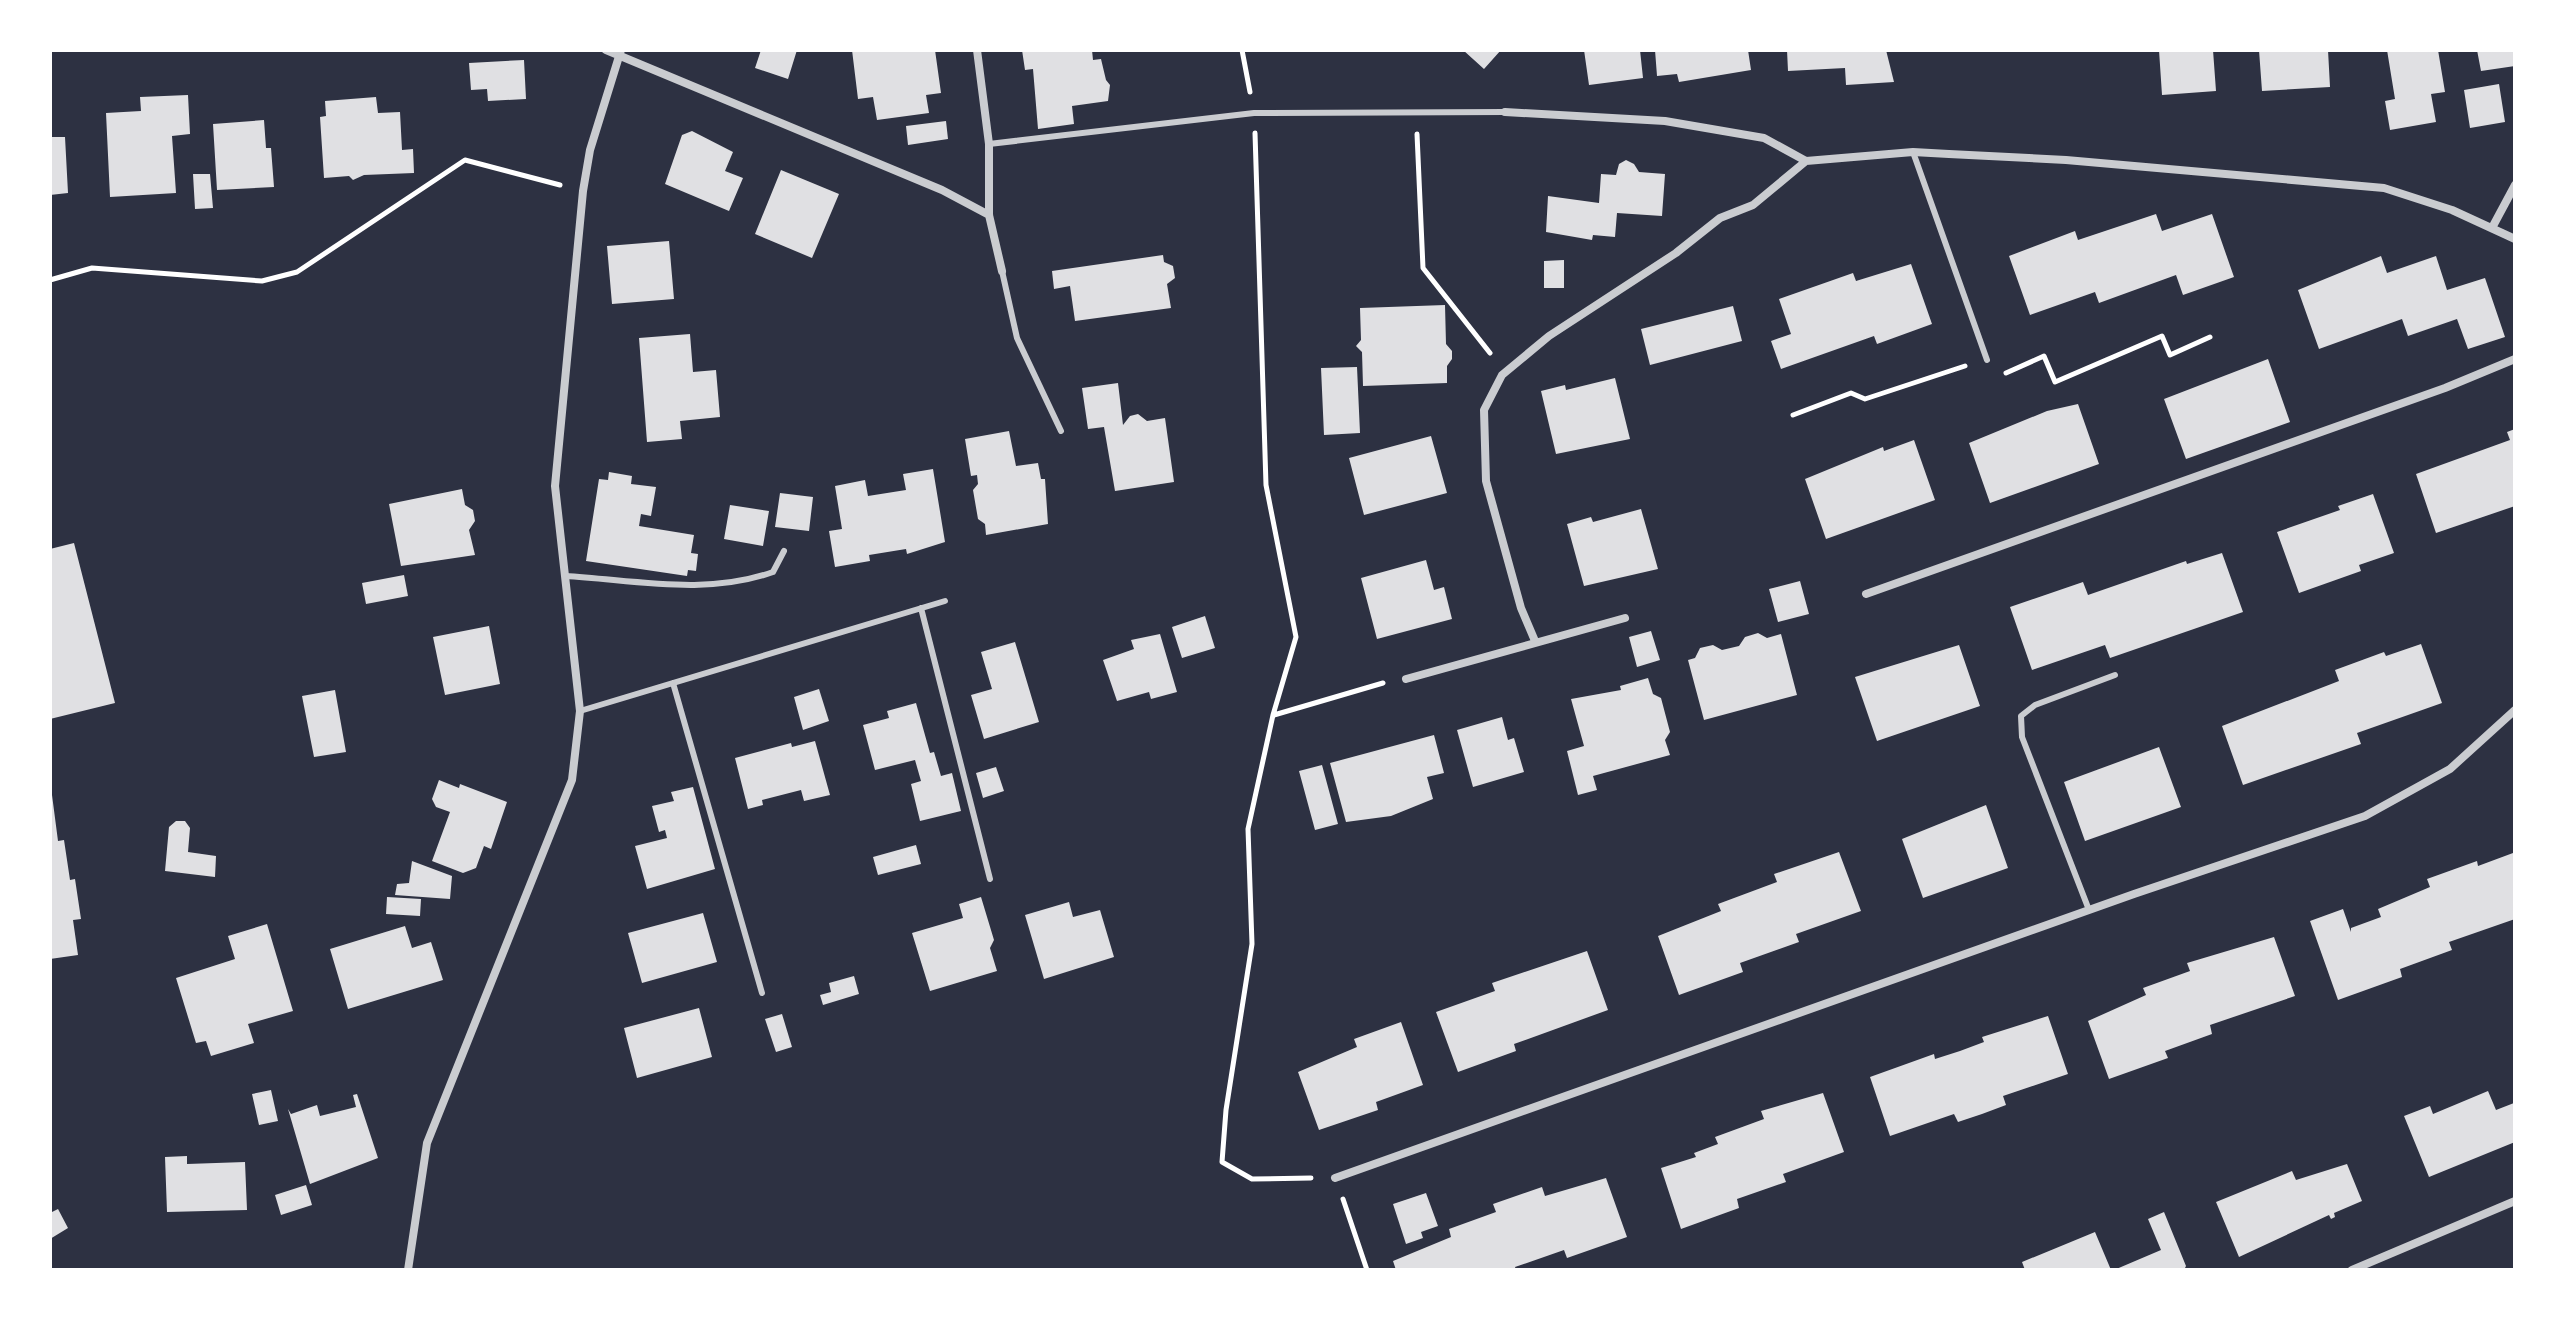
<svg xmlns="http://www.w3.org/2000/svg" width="2565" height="1320" font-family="'Archivo Narrow',sans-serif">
<rect width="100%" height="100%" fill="#2d3142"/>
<path fill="#e0e0e3" d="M761,50H797L788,79L755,68Z
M852,50H935L941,93L926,95L929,113L877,120L873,97L858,99Z
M1022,50H1092L1093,60L1101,59L1106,80L1110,85L1108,101L1072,106L1074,124L1038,129L1033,69L1025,70Z
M1463,50H1501L1484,69Z
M1584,50H1640L1643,78L1589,85Z
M1655,50H1748L1751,70L1679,82L1677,74L1657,76Z
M1787,50H1886L1894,82L1846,85L1845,68L1788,71Z
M2159,50H2213L2216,91L2162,95Z
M2259,50H2328L2330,87L2262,91Z
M2387,50H2438L2445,92L2431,94L2436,122L2390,130L2385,101L2395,99Z
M2477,50H2515V66L2481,71Z
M524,60L526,99L488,101L487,89L471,90L469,63Z
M2499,84L2505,122L2470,128L2464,90Z
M188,95L190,134L172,136L176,193L110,197L106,113L141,111L140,97Z
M376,97L378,113L400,112L402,150L413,149L414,173L364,175L353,180L349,176L324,178L320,117L326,116L325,101Z
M264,120L266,148H271L274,187L217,190L213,124Z
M946,121L948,139L908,145L906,126Z
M692,131L733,152L725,171L743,178L729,211L665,184L682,135Z
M50,137H65L68,193L50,195Z
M1626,160L1634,164L1639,172L1665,174L1662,216L1617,213L1615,237L1593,235L1592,240L1546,232L1548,196L1599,203L1601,174L1616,175L1619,164Z
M781,170L839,194L812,258L755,234Z
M193,174H210L213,208L195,209Z
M2156,214L2162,231L2212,214L2234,277L2183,295L2176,275L2099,303L2095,292L2030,315L2009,256L2075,231L2078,240Z
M669,241L674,299L612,304L607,246Z
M1163,255L1164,262L1173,266L1175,278L1167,284L1171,308L1075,321L1070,286L1054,289L1052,271Z
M2381,256L2387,273L2436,256L2447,290L2485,278L2505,337L2468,349L2457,319L2408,336L2402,319L2319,349L2298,290Z
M1564,260V288H1544V261Z
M1911,264L1932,324L1877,344L1874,336L1781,369L1771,341L1791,334L1779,299L1853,273L1856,281Z
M1445,305L1446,344L1452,351V359L1447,366V383L1363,386L1362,352L1356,346L1361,340L1360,308Z
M1733,306L1742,341L1650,365L1641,329Z
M690,334L693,372L716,370L720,417L680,421L682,439L647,442L639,338Z
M2268,359L2290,422L2186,459L2164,399Z
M1357,367L1360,433L1324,435L1321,368Z
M1615,378L1630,439L1556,454L1541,391L1565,385L1566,390Z
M1118,383L1123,425L1130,416L1138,414L1147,421L1165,418L1174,482L1115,491L1104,427L1088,429L1082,388Z
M2078,404L2099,464L1990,503L1969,443L2047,411Z
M2515,429V506L2436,533L2416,474L2510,440L2507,432Z
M1009,431L1016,466L1038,463L1041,479H1045L1048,524L986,535L985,524L978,519L973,490L978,484L977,475L971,476L965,439Z
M1431,436L1447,493L1364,515L1349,458Z
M1914,440L1935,500L1826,539L1805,479L1883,447L1884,451Z
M933,469L945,542L907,554L906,549L869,555L870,561L835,567L829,531L842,529L835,486L865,480L868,496L906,490L903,474Z
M609,472L632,476L631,484L656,487L651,516L641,514L639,526L694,535L691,553L698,554L696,571L688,570L687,576L586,561L599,479L608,480Z
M462,489L465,505L473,510L475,521L469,530L475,555L401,566L389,504Z
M780,493L813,497L809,531L775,527Z
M2373,494L2394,553L2359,565L2361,571L2299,593L2277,532L2340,510L2338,506Z
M730,505L769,511L763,546L724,539Z
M1641,509L1658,569L1584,586L1567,524L1591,517L1593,522Z
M74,543L115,703L50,719V549Z
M2222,553L2243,612L2110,658L2105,645L2032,670L2010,607L2083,582L2088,595L2186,561L2187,564Z
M1426,560L1434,590L1444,587L1452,619L1377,639L1361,578Z
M404,575L408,596L366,604L362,583Z
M1800,581L1809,614L1778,622L1769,589Z
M1205,616L1215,648L1182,658L1172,627Z
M489,626L500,684L445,695L433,637Z
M1651,631L1660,660L1637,667L1629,637Z
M1758,633L1767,638L1781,634L1797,695L1704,720L1688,660L1695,658L1700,648L1713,645L1722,650L1739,646L1745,637Z
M1160,634L1177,692L1151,699L1149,692L1117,701L1103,660L1134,649L1131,640Z
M1015,642L1039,722L984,739L971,695L992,689L981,652Z
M2421,644L2442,703L2357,733L2361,744L2243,785L2222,726L2339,681L2335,670L2384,652L2386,656Z
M1959,645L1980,706L1877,741L1855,677Z
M1648,678L1653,694L1661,698L1670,732L1665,740L1670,755L1593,776L1597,790L1578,795L1567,751L1584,746L1571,699L1621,690L1620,686Z
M819,689L829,721L803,730L794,697Z
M335,690L346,752L314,757L302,696Z
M916,703L930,753L934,752L941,776L952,773L961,811L920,821L911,784L921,781L915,760L875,770L863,725L889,718L887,711Z
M1502,717L1508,740L1514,738L1524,772L1473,787L1457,730Z
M1434,735L1444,773L1427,777L1433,799L1391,816L1346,822L1330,763Z
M815,741L830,795L804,801L801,790L762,800L763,805L748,809L735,758L791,743L792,747Z
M2159,747L2181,807L2085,841L2064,782Z
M1322,765L1338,824L1315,830L1299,771Z
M996,767L1004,791L983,798L976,773Z
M439,780L459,788L460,784L507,802L491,849L484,846L476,868L463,873L432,861L450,812L436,807L432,799Z
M693,787L715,869L647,889L635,846L667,838L665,830L659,832L652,806L674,801L671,792Z
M52,795L58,841L64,840L70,880L75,879L81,919L73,920L78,955L50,959Z
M1986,805L2008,868L1923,898L1902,839Z
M176,821H185L190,828L188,852L216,856L215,877L165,871L169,827Z
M916,845L921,864L878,875L873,857Z
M1839,852L1861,911L1796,934L1799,942L1740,963L1743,972L1679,995L1658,936L1721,911L1718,904L1777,882L1774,874Z
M2513,853L2515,919L2449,942L2452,950L2400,969L2402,977L2338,1000L2310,921L2343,909L2351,932V928L2381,917L2378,909L2430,887L2427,879L2477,861L2478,866Z
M412,861L452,876L450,899L395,895L397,884L409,883Z
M387,897L421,899L420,916L386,914Z
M981,897L994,940L990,948L997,971L930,991L912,933L963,918L959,904Z
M1069,902L1073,917L1100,910L1114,957L1044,979L1025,915Z
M703,913L717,962L642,983L628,933Z
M267,924L293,1011L248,1024L254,1043L211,1056L206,1041L196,1043L176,978L235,959L228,936Z
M405,926L412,948L431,942L443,980L348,1009L330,949Z
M2274,937L2295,996L2210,1025L2212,1034L2165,1051L2168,1058L2109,1079L2088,1021L2146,995L2143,988L2190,971L2187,963Z
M1587,951L1608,1010L1514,1044L1516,1051L1458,1072L1436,1012L1495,991L1492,983Z
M854,976L859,994L823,1005L820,995L831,992L829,983Z
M699,1008L712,1057L637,1078L624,1028Z
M782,1014L792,1047L776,1052L765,1019Z
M2048,1016L2068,1074L2003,1096L2006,1105L1982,1114L1958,1122L1954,1114L1890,1136L1870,1077L1934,1054L1935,1059L1960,1051L1984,1042L1982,1037Z
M1401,1022L1423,1085L1376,1102L1378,1110L1319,1130L1298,1072L1357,1047L1354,1039Z
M271,1090L278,1121L259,1125L252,1094Z
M2488,1091L2496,1110L2514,1103L2515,1142L2429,1177L2404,1116L2430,1106L2433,1114Z
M1823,1093L1844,1152L1783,1174L1786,1182L1737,1199L1739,1208L1681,1229L1661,1168L1696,1157L1694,1153L1718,1144L1715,1137L1764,1119L1761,1111Z
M357,1094L378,1158L310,1184L288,1109L291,1114L317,1105L320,1116L356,1107L353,1095Z
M187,1156V1164L245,1162L247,1210L167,1212L165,1157Z
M2347,1164L2362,1201L2334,1213L2335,1217L2331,1219L2329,1215L2239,1257L2216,1202L2292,1171L2296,1180Z
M1606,1178L1627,1237L1567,1258L1564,1250L1515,1267L1516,1270H1396L1393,1261L1451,1237L1449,1229L1496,1212L1493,1204L1542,1187L1545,1196Z
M306,1185L312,1205L281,1215L275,1195Z
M1426,1193L1438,1226L1421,1232L1423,1238L1406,1244L1393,1204Z
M58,1209L68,1228L50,1239V1213Z
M2164,1212L2186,1266L2184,1270H2114L2161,1250L2148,1219Z
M2095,1232L2111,1270H2025L2022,1262Z"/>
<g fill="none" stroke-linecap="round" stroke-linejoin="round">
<path stroke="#fff" stroke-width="5" d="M1242,50L1250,92
M1255,133L1266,485L1296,637L1273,715L1248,829L1252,944L1226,1110L1222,1162L1252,1179L1311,1178
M1417,134L1423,268L1490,353
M50,280L92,268L262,281L297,272L465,160L560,185
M2006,373L2044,356L2055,382L2162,336L2170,355L2210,337
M1793,415L1851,393L1865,399L1965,366
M1274,715L1383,683
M1343,1199L1367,1270"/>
<path stroke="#caccd0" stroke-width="6" d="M989,144L1254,113L1505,112
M1913,152L1987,360
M1002,271L1017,338L1061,431
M565,576C635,580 706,596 773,572L784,551
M921,608L990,879
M673,683L762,993
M580,711L945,601
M2089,910L2022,737L2021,716L2035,705L2115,675"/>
<path stroke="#caccd0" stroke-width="8" d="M606,50L942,190L989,215
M977,50L989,144V215L1002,271
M1505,112L1665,121L1764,138L1806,161L1913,152L1949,154L2066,160L2384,188L2452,210L2515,239
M2493,226L2515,185
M1866,594L2445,388L2515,359
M1535,641L1521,608L1486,481L1484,410L1502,375L1549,336L1676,253L1720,218L1753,205L1806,161
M1406,679L1625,618
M1335,1178L2134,894L2365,816L2450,769L2515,710
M408,1270L427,1143L572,780L580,711L555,486L583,191L590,150L621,50
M2352,1270L2515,1201"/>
</g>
<rect width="2565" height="1320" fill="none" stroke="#ffffff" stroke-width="104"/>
</svg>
